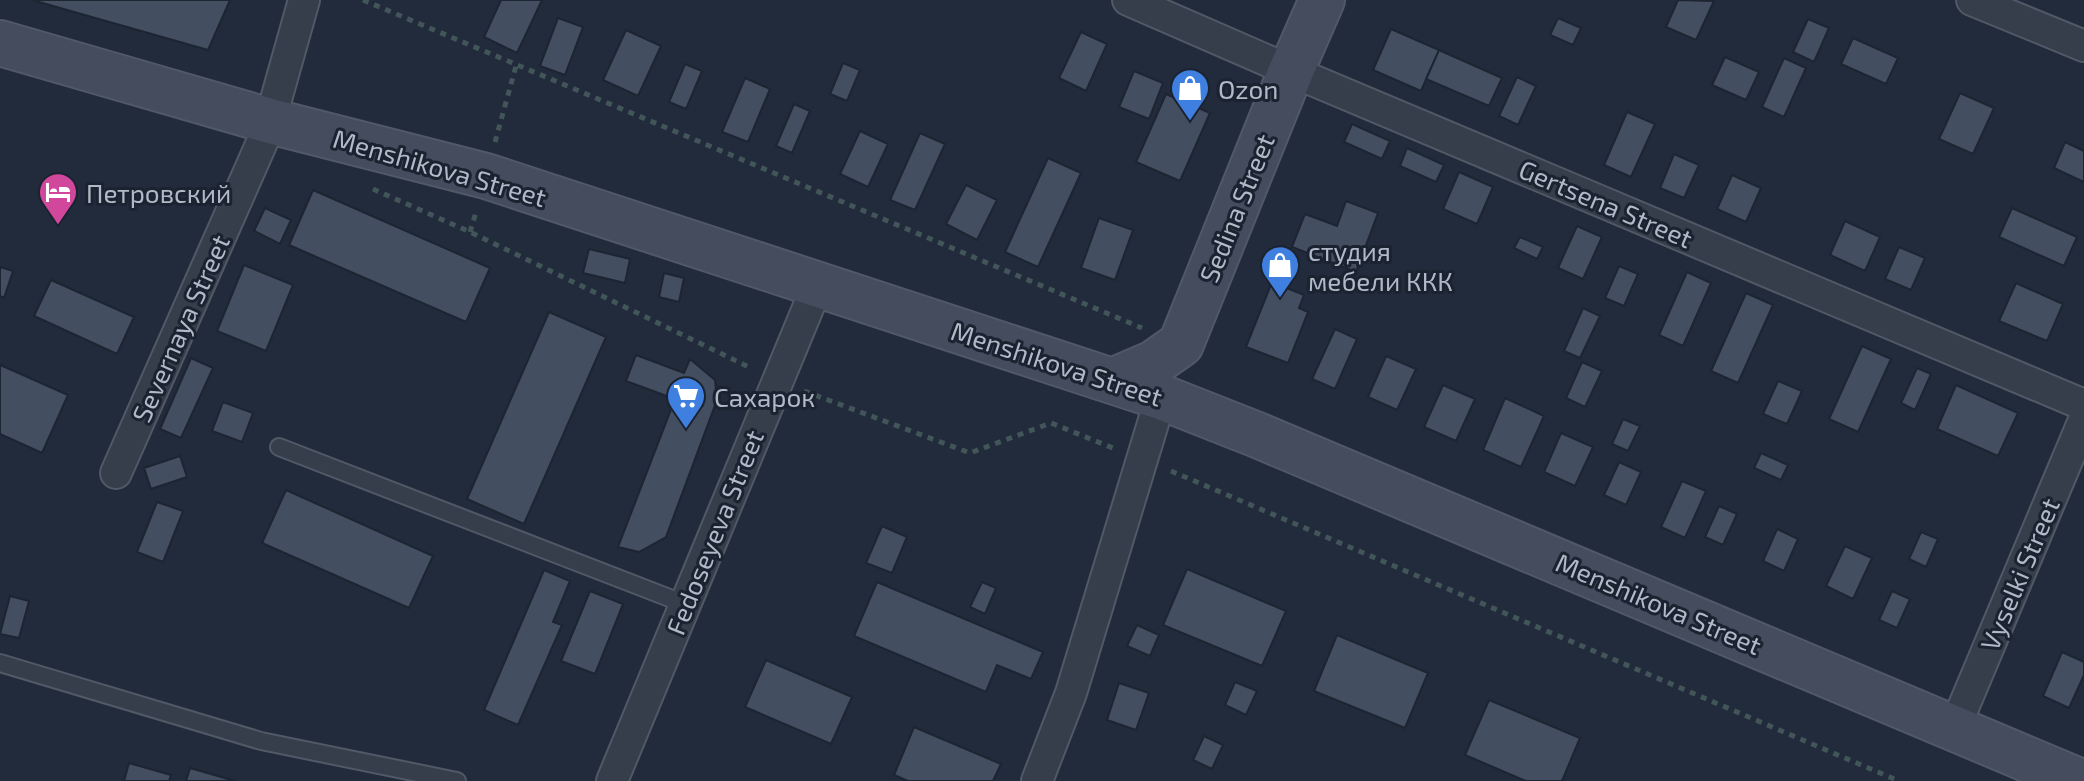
<svg xmlns="http://www.w3.org/2000/svg" width="2084" height="781" font-family="'Exo 2',sans-serif">
<rect width="100%" height="100%" fill="#222b3b"/>
<path fill="#434e60" stroke="#1d2432" stroke-width="2" d="M32,0H230L208,50Z
M501,0H542L517,53L484,37Z
M1678,0L1714,1L1696,40L1666,27Z
M558,18L583,27L565,75L540,66Z
M1558,18L1581,28L1573,45L1550,35Z
M1808,19L1829,28L1814,62L1793,52Z
M1391,29L1439,50L1421,91L1373,70Z
M626,30L661,46L638,96L603,80Z
M1081,32L1107,44L1086,91L1059,78Z
M1853,38L1898,58L1886,84L1841,64Z
M1439,50L1502,78L1489,106L1426,79Z
M1725,57L1759,72L1746,100L1712,85Z
M1784,58L1806,68L1784,117L1762,107Z
M843,63L860,70L847,101L830,94Z
M685,64L702,71L686,109L669,102Z
M1134,71L1163,83L1149,119L1119,107Z
M1517,77L1536,86L1518,125L1499,116Z
M745,78L770,89L748,142L722,132Z
M1960,93L1994,108L1973,154L1939,139Z
M1166,94L1210,113L1180,181L1136,162Z
M794,104L810,111L792,153L776,146Z
M1627,112L1655,124L1631,177L1604,165Z
M1352,124L1390,141L1382,159L1344,142Z
M860,131L888,144L868,187L840,174Z
M920,133L945,144L915,210L890,200Z
M2065,142L2084,151V182L2054,168Z
M1407,148L1444,165L1436,182L1400,166Z
M1674,154L1699,165L1684,198L1660,188Z
M1048,158L1081,173L1038,267L1005,252Z
M1459,172L1493,187L1477,224L1443,209Z
M1732,175L1761,188L1746,222L1717,209Z
M966,185L997,200L977,240L946,224Z
M313,190L490,268L466,322L289,245Z
M1346,201L1378,213L1356,272L1292,247L1305,214L1337,226Z
M265,208L291,220L280,244L254,231Z
M2012,208L2077,237L2064,266L1999,237Z
M1099,218L1133,230L1115,280L1081,268Z
M1845,221L1880,237L1865,271L1830,255Z
M1577,226L1602,237L1583,279L1558,268Z
M1520,237L1543,247L1537,259L1514,248Z
M1899,247L1925,258L1911,290L1885,279Z
M589,249L630,259L625,283L583,273Z
M244,265L293,285L266,351L217,331Z
M1619,266L1638,274L1624,306L1605,298Z
M0,267L13,271L4,298L0,296Z
M1687,272L1711,283L1683,346L1659,335Z
M664,273L684,278L679,302L659,297Z
M51,280L134,317L117,354L34,316Z
M1272,282L1304,295L1299,308L1308,312L1288,363L1246,347Z
M2016,283L2063,304L2047,341L1999,321Z
M1746,293L1773,305L1738,383L1711,371Z
M1583,308L1600,316L1580,358L1564,351Z
M549,312L606,337L524,524L467,499Z
M1335,329L1357,339L1335,389L1312,379Z
M1862,346L1891,359L1858,432L1829,419Z
M636,355L684,373L690,359L715,380L717,400L666,537L639,552L618,547L675,399L626,381Z
M1386,356L1416,369L1397,410L1368,397Z
M191,358L213,368L181,438L160,429Z
M1582,362L1602,371L1585,407L1566,398Z
M0,365L68,395L42,453L0,434Z
M1917,368L1931,374L1915,410L1901,403Z
M1778,381L1802,391L1787,424L1763,414Z
M1443,385L1475,399L1456,441L1424,427Z
M1956,385L2018,413L1998,456L1937,429Z
M1505,398L1544,416L1521,467L1483,450Z
M223,402L253,413L242,442L212,431Z
M1623,419L1640,426L1628,451L1612,444Z
M1561,433L1593,447L1575,486L1544,472Z
M1761,453L1788,465L1781,480L1754,468Z
M180,456L187,477L151,489L144,468Z
M1619,462L1641,472L1626,505L1604,495Z
M1682,481L1706,491L1685,538L1661,527Z
M286,490L433,556L409,608L262,543Z
M157,502L183,511L163,562L137,552Z
M1719,506L1737,514L1723,545L1705,537Z
M882,526L907,537L892,573L866,563Z
M1777,529L1798,539L1784,571L1763,561Z
M1921,532L1938,539L1926,567L1909,559Z
M1845,546L1872,558L1853,599L1826,586Z
M1187,569L1286,611L1262,666L1163,625Z
M544,570L570,581L553,622L562,625L518,725L484,710Z
M877,582L1043,652L1031,679L997,665L986,692L854,636Z
M982,582L996,588L985,614L970,607Z
M590,591L623,604L595,674L561,661Z
M1892,591L1910,599L1897,628L1879,620Z
M10,596L29,601L19,638L0,634Z
M1137,625L1159,635L1150,656L1127,646Z
M1337,635L1428,673L1405,728L1314,691Z
M2062,652L2084,662V675L2069,708L2043,696Z
M766,660L852,697L831,744L745,707Z
M1235,682L1257,691L1246,715L1225,705Z
M1119,683L1149,693L1136,730L1107,720Z
M1489,700L1580,738L1562,781H1526L1465,755Z
M914,727L1001,764L993,781H908L894,775Z
M1204,736L1223,745L1212,769L1193,760Z
M129,763L171,775L169,781H124Z
M190,768L235,781H186Z"/>
<g fill="none" stroke-linecap="round" stroke-linejoin="round">
<g stroke="#515866" stroke-width="20">
<path id="lane" d="M279,447L685,604
M0,663L261,741L457,781"/>
</g>
<g stroke="#515866" stroke-width="34">
<path id="street" d="M1128,0L1291,71L2084,405
M1972,0L2084,46
M116,473L263,140L270,121L304,0
M1955,727L2084,420
M612,781L818,284
M1037,781L1071,693L1161,397"/>
</g>
<g stroke="#515866" stroke-width="48">
<path id="secondary" d="M0,43L270,121L486,176L1161,397L1255,434L2079,781
M1112,381L1154,363L1181,344L1291,71L1322,0"/>
</g>
<path stroke="#425559" stroke-width="5" stroke-dasharray="6 6" stroke-linecap="butt" d="M363,0L1142,328
M495,142L516,66
M373,189L470,232L751,368
M470,232L477,209
M804,391L970,453L1051,423L1113,448
M1171,471L1899,781"/>
<use href="#lane" stroke="#363d4b" stroke-width="16"/>
<use href="#street" stroke="#363d4b" stroke-width="30"/>
<use href="#secondary" stroke="#444c5e" stroke-width="44"/>
</g>
<defs>
<g id="shop-pin" transform="scale(2)"><path d="M0 17L-7.5 6A9.5 9.5 0 1 1 7.5 6Z" fill="#3f7fe0" stroke="#1b2230"/><path d="M-5-2.5h2.3a2.7 3.5 0 0 1 5.4 0H5L5.5 6h-11ZM-1.5-2.5h3a1.5 2.3 0 0 0-3 0Z" fill="#fff"/></g>
<g id="hotel-pin" transform="scale(2)"><path d="M0 17L-7.5 6A9.5 9.5 0 1 1 7.5 6Z" fill="#d1479c" stroke="#1b2230"/><path d="M-6-4.5h1.5V1H6V5H4.5V3h-9V5H-6ZM-4 0a1.8 1.8 0 1 1 3.6 0ZM.5 0V-2.5h3Q6-2.5 6 0Z" fill="#fff"/></g>
<g id="supermarket-pin" transform="scale(2)"><path d="M0 17L-7.5 6A9.5 9.5 0 1 1 7.5 6Z" fill="#3f7fe0" stroke="#1b2230"/><path d="M-6-5.5h2.5l.6 2H6L4.5 2H-2.5L-4.4-4H-6ZM-1.5 3.2a1.3 1.3 0 1 0 .1 0ZM3 3.2a1.3 1.3 0 1 0 .1 0Z" fill="#fff"/></g>
</defs>
<g fill-rule="evenodd">
<use href="#shop-pin" x="1190" y="88"/>
<use href="#hotel-pin" x="58" y="192"/>
<use href="#shop-pin" x="1280" y="265"/>
<use href="#supermarket-pin" x="686" y="396"/>
</g>
<g text-anchor="middle" dominant-baseline="central" stroke-width="6" stroke-linejoin="round" paint-order="stroke">
<g font-size="26" fill="#b1b8c7" stroke="#1b2230" text-anchor="start">
<text x="1218" y="88">Ozon</text>
<text x="86" y="192">Петровский</text>
<text x="1308" y="250">студия<tspan x="1308" dy="30">мебели ККК</tspan></text>
<text x="714" y="396">Сахарок</text>
</g>
<g font-size="26" fill="#b1b8c7" stroke="#1b2230">
<text transform="translate(440 167) rotate(16)">Menshikova Street</text>
<text transform="translate(1606 203) rotate(23)">Gertsena Street</text>
<text transform="translate(1236 208) rotate(-68)">Sedina Street</text>
<text transform="translate(180 328) rotate(-66)">Severnaya Street</text>
<text transform="translate(1057 363) rotate(18)">Menshikova Street</text>
<text transform="translate(714 532) rotate(-68)">Fedoseyeva Street</text>
<text transform="translate(2019 574) rotate(-67)">Vyselki Street</text>
<text transform="translate(1659 603) rotate(23)">Menshikova Street</text>
</g>
</g>
</svg>
